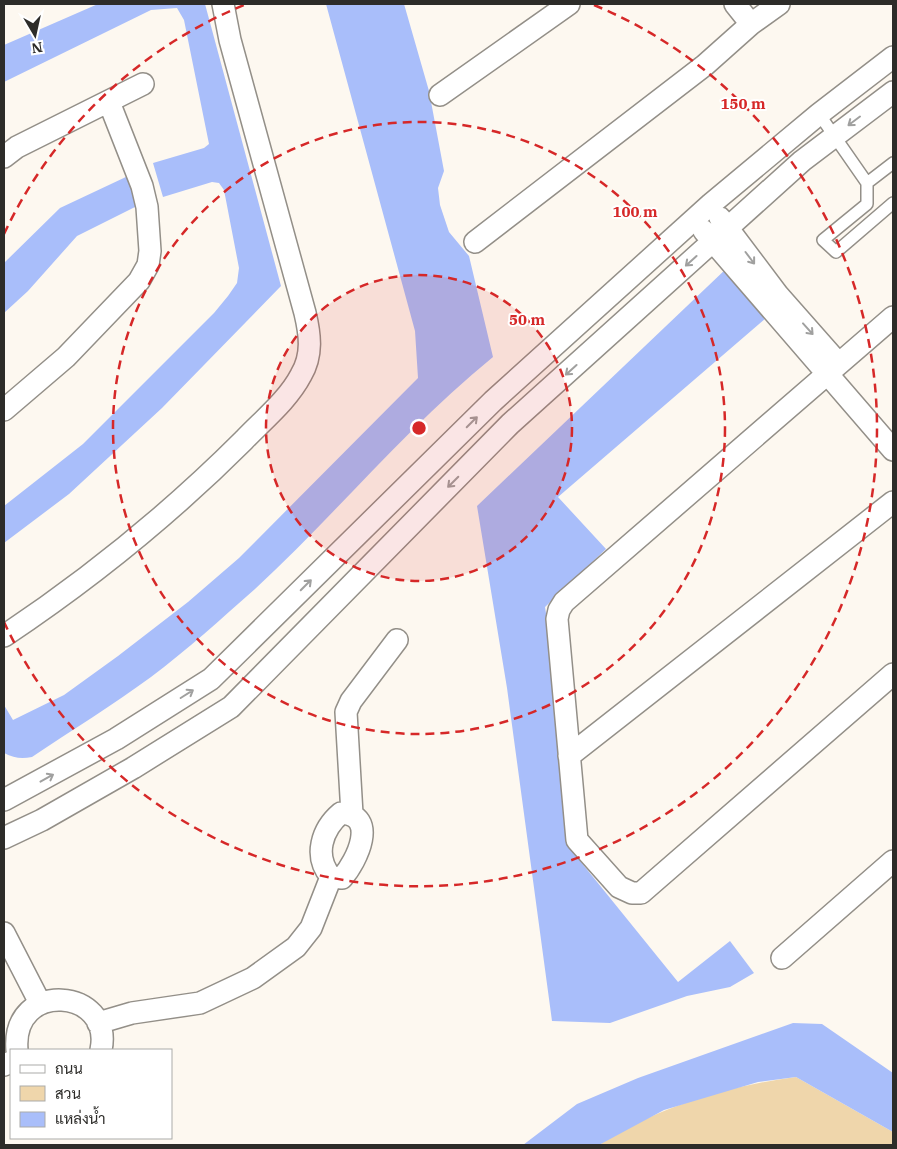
<svg xmlns="http://www.w3.org/2000/svg" width="897" height="1149" font-family="'IBM Plex Serif',Sarabun,serif">
<rect width="100%" height="100%" fill="#fdf8f0"/>
<path fill="#efd6ab" d="M796,1077L893,1132V1145H599C657,1107 728,1086 796,1077Z"/>
<path fill="#a9befa" d="M98,4H205L281,286L162,408L69,494L4,543V506L83,444L214,313L228,296L237,283L239,268L224,190L219,183L212,182L163,197L153,163L204,148L209,144L184,20L177,8L151,10L4,82V45Z
M326,4H404L429,91L444,171L438,188L440,205L449,232L469,256L493,357C407,427 336,514 255,589C221,619 187,650 151,677C113,705 72,730 32,757C21,759 14,758 4,753V705L13,720L64,695L118,656L188,602L239,558L418,378L415,331Z
M128,176L137,206L77,236L28,291L4,313V263L60,208Z
M728,267L766,318L558,497L606,549L545,607L558,688L572,851L678,982L730,941L754,973L730,987L687,996L610,1023L552,1021L507,688L477,506Z
M793,1023L822,1024L893,1073V1132L796,1077L758,1082L664,1110L599,1145H523L577,1104L638,1078Z"/>
<g fill="none" stroke-linecap="round" stroke-linejoin="round">
<g stroke="#938f88" stroke-width="14">
<path id="lane" d="M819,114L867,183V204L823,240L836,252L893,203
M867,183L893,163"/>
</g>
<g stroke="#938f88" stroke-width="24">
<path id="street" d="M735,4L751,24
M440,95L569,4
M4,157L17,147L143,84
M720,218L778,295L838,363
M704,231L893,450
M475,242L705,65L751,24L779,4
M893,317L564,602L559,610L557,619L577,840L619,887L632,893H641L893,674
M4,410L66,357L139,281L148,265L150,251L147,207L142,186L109,102
M4,636C91,578 170,514 244,440C263,420 288,400 301,375C313,355 310,334 305,313L230,40L223,4
M569,756L893,502
M4,800L116,739L211,679L493,401L711,204L819,114L893,57
M341,813C379,815 357,861 342,878L331,877C313,856 322,829 341,813Z
M352,814L346,712L351,701L397,640
M4,838L42,820L133,768L231,707L510,424L802,161L893,92
M4,933L40,1003
M782,958L893,861
M98,1023L132,1013L200,1003L253,978L296,947L311,928L331,877
M17,1050C11,979 114,988 101,1050
M4,1065L11,1062"/>
</g>
<use href="#lane" stroke="#fff" stroke-width="11"/>
<use href="#street" stroke="#fff" stroke-width="21"/>
</g>
<defs><path id="oneway-shaft" d="M-6 0H5M1.5-3L5.5 0L1.5 3" fill="none" stroke-width="1.6" stroke-linecap="round" stroke-linejoin="round" transform="scale(1.25)"/></defs>
<g stroke="#a0a09f">
<use href="#oneway-shaft" transform="translate(854 121) rotate(143)"/>
<use href="#oneway-shaft" transform="translate(750 258) rotate(53)"/>
<use href="#oneway-shaft" transform="translate(691 261) rotate(138)"/>
<use href="#oneway-shaft" transform="translate(808 329) rotate(48)"/>
<use href="#oneway-shaft" transform="translate(571 370) rotate(138)"/>
<use href="#oneway-shaft" transform="translate(472 422) rotate(-45)"/>
<use href="#oneway-shaft" transform="translate(453 482) rotate(135)"/>
<use href="#oneway-shaft" transform="translate(306 585) rotate(-45)"/>
<use href="#oneway-shaft" transform="translate(187 694) rotate(-32)"/>
<use href="#oneway-shaft" transform="translate(47 778) rotate(-29)"/>
</g>
<circle cx="419" cy="428" r="153" fill="#d62828" fill-opacity=".12"/>
<g fill="none" stroke="#d62828" stroke-width="2.5" stroke-dasharray="9 6">
<circle cx="419" cy="428" r="153"/>
<circle cx="419" cy="428" r="306"/>
<path d="M4 234A458 458 0 0 1 244 5M594 5A458 458 0 1 1 4 622"/>
</g>
<circle cx="419" cy="428" r="8" fill="#d62828" stroke="#fff" stroke-width="2.5"/>
<g font-size="15" text-anchor="middle" font-weight="bold" fill="#d62828" stroke="#fff" stroke-width="4" stroke-linejoin="round" paint-order="stroke">
<text x="743" y="109">150 m</text>
<text x="635" y="217">100 m</text>
<text x="527" y="325">50 m</text>
</g>
<rect width="897" height="1149" fill="none" stroke="#2d2c29" stroke-width="10"/>
<rect x="10" y="1049" width="162" height="90" fill="#ffffff" stroke="#ababa9"/>
<rect x="20" y="1065" width="25" height="8" fill="#ffffff" stroke="#ababa9"/>
<text x="55" y="1074" font-size="15" fill="#2d2c29">ถนน</text>
<rect x="20" y="1086" width="25" height="15" fill="#efd6ab" stroke="#ababa9"/>
<text x="55" y="1099" font-size="15" fill="#2d2c29">สวน</text>
<rect x="20" y="1112" width="25" height="15" fill="#a9befa" stroke="#ababa9"/>
<text x="55" y="1124" font-size="15" fill="#2d2c29">แหล่งน้ำ</text>
<g transform="translate(35 35) rotate(171)" stroke="#ffffff" stroke-width="4" paint-order="stroke">
<path d="M0-4L9 19L0 12L-9 19Z" fill="#2d2c29"/>
<text y="-8" font-size="14" font-weight="bold" text-anchor="middle" fill="#2d2c29">N</text>
</g>
</svg>
